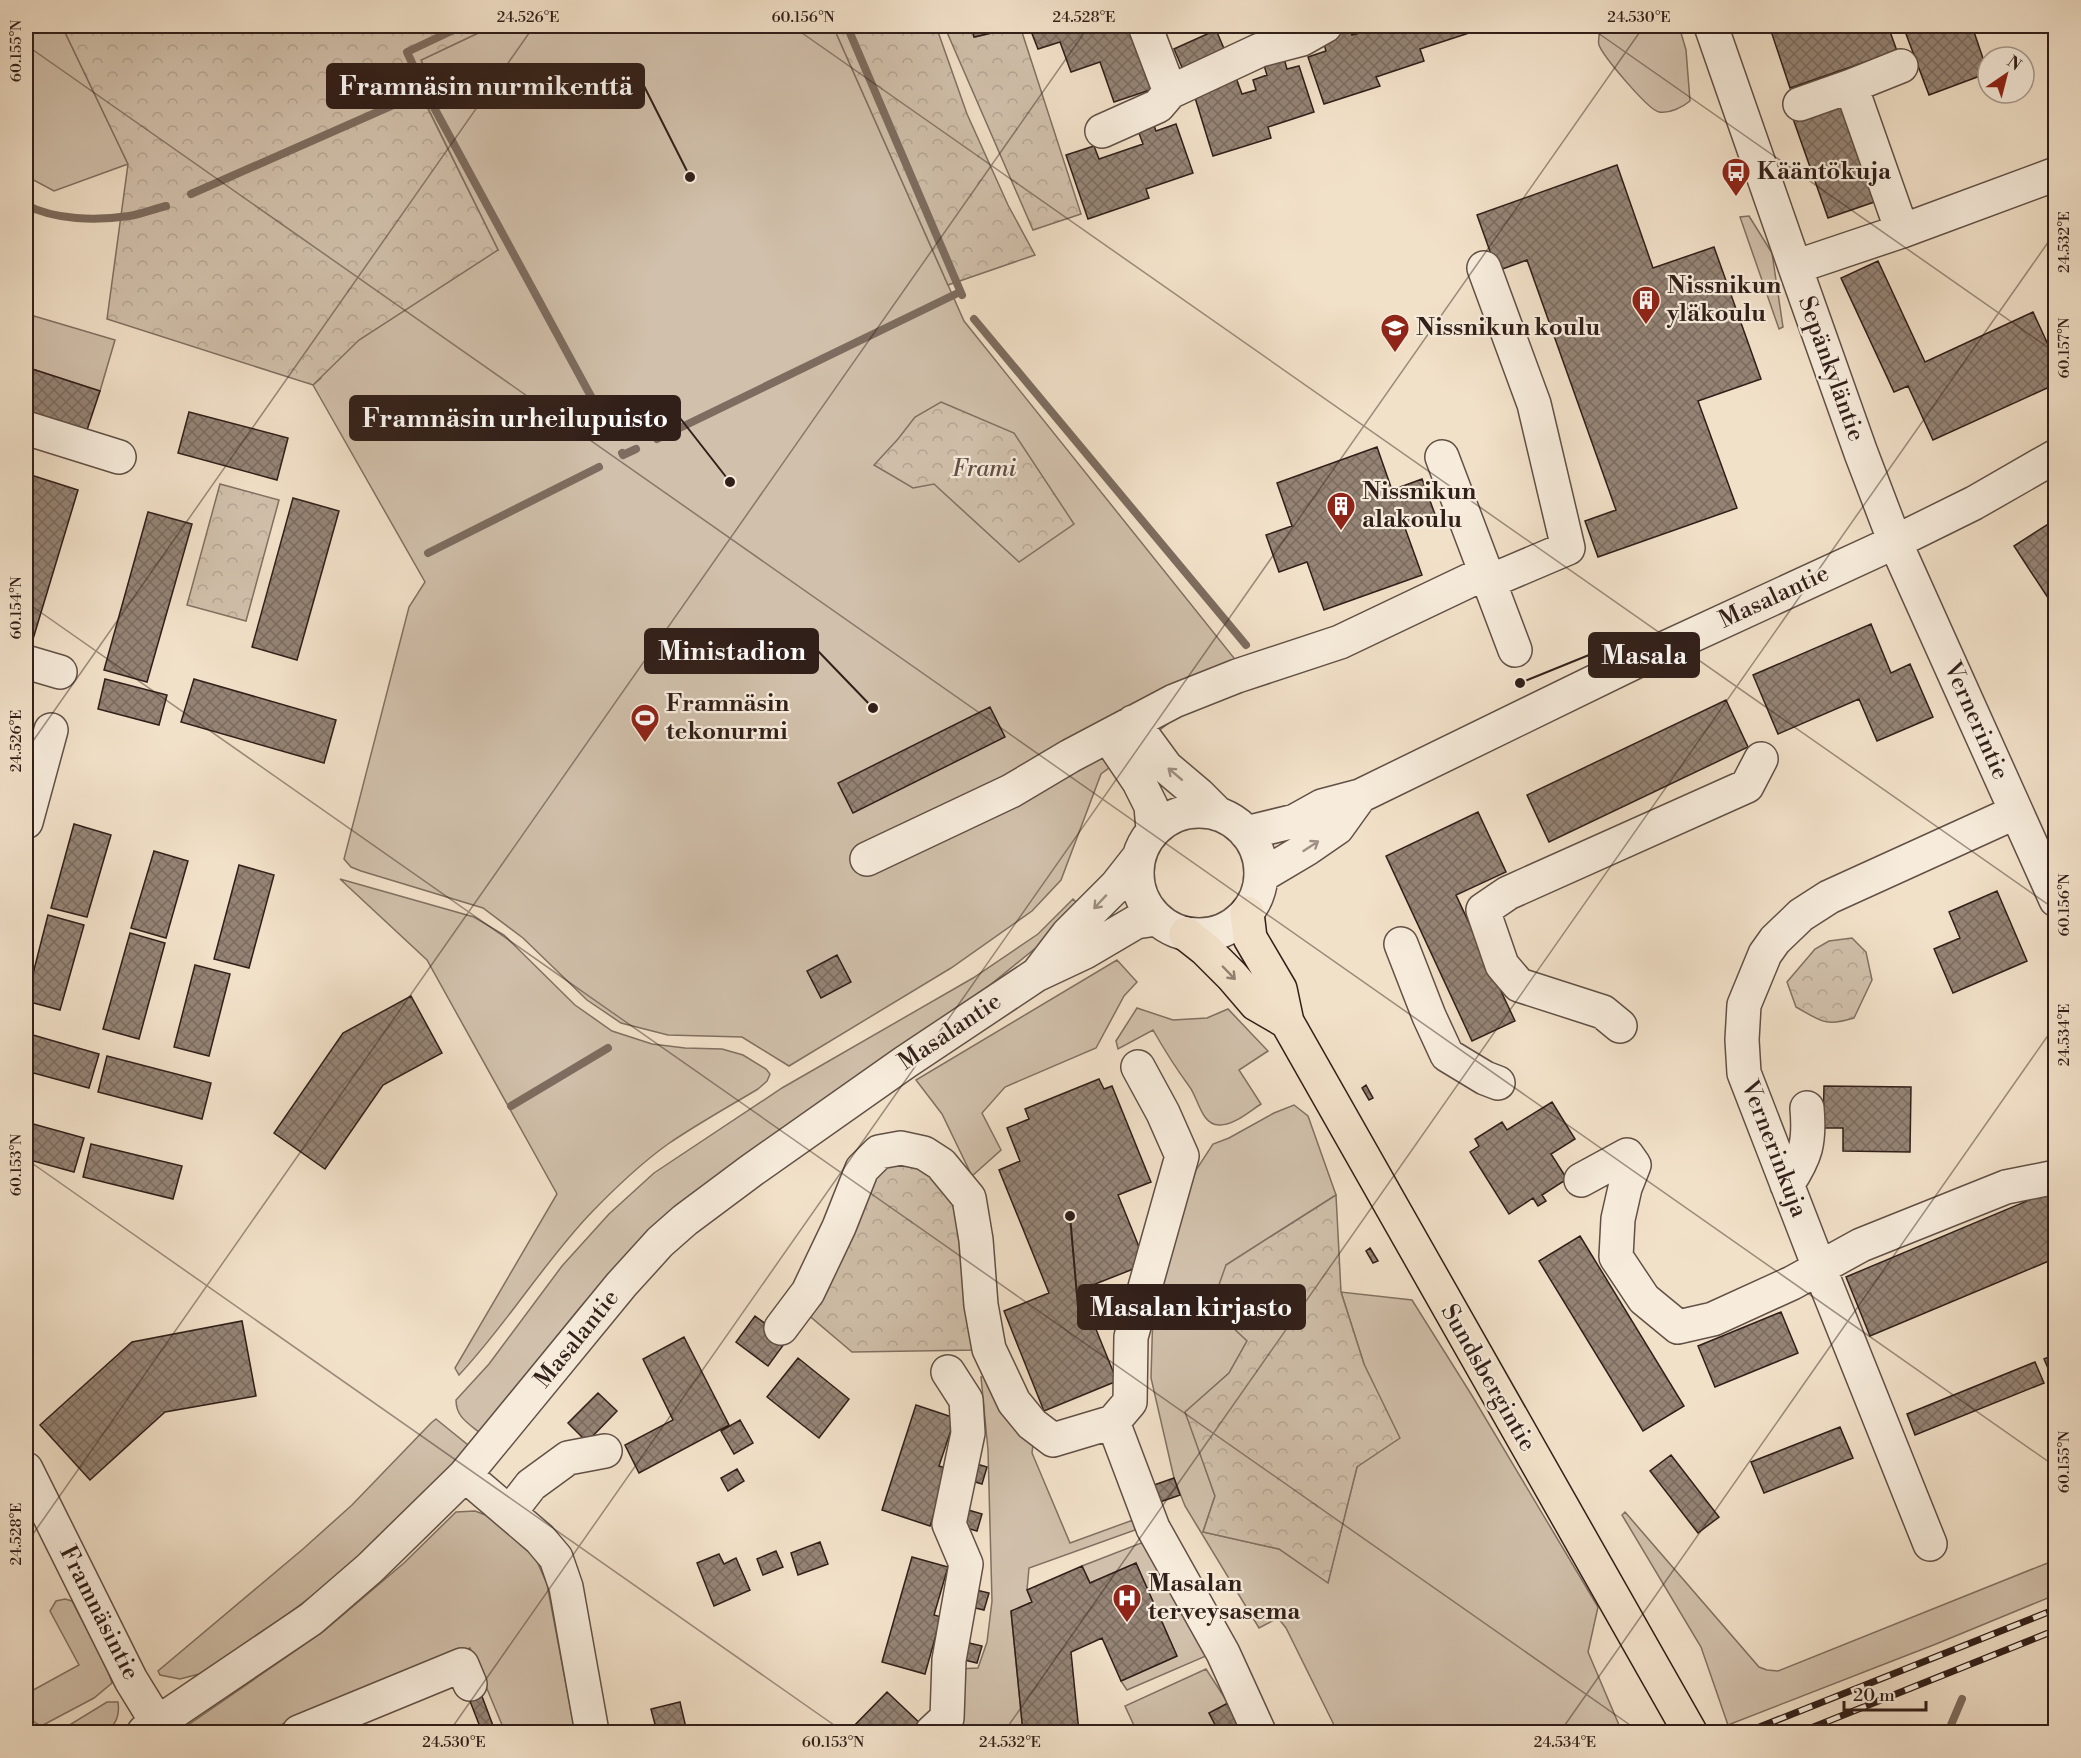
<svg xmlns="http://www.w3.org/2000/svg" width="2081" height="1758" font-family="'Libre Bodoni',serif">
<defs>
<pattern id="forest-crowns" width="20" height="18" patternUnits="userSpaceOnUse" patternTransform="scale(1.5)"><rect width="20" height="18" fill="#d1c0ab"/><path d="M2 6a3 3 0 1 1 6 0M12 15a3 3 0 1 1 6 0" fill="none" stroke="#b4a593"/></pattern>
<pattern id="building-cross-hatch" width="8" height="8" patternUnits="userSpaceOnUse" patternTransform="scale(1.5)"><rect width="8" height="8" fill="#958475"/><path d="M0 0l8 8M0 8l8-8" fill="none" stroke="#7a6b5f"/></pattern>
</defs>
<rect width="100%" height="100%" fill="#f2e1c9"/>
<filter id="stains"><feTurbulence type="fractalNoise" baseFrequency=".00333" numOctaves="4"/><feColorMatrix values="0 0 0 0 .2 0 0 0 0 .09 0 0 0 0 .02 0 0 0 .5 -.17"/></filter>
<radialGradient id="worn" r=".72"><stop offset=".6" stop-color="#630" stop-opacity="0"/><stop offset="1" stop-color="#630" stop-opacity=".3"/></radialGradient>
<path fill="#d1c0ab" stroke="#817062" stroke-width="1.5" d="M26,26H62L128,164L54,191L26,176Z
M493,26H833L964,321L1242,668L1101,774L1061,880L1032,911L951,968L789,1066L742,1037L668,1035L621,1023L587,1000L523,938L483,908L361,871L351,867L344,859L409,607L425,582L313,385L321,378L238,192L498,250L425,102L436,97L421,60Z
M1607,26H1679L1686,50L1690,101C1683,107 1669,114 1659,112C1648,110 1603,56 1599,45C1598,42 1599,39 1599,35Z
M1749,216L1772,253L1783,327L1779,329L1740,217Z
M34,316L115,340L100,391L26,367V346Z
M340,879L474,917L504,935L575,1005L612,1031L652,1044L685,1048L722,1049L743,1055L766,1069L770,1074L767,1081L758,1089C728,1107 697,1124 668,1144C640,1164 613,1190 589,1215C542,1265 506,1325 459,1375L455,1368L557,1194L427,960Z
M1073,899L1081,907L1043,942L979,994L629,1252L578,1310L480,1433C468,1423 456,1417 456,1400L489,1364L562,1266L609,1214L654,1173L782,1088L973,978L1038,934Z
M1117,960L1137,982L1124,996L1096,1048L1005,1087L982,1113L1001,1150L972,1176L942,1114L916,1080Z
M1137,1008L1173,1020L1207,1018L1228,1009L1268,1051L1239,1070L1261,1104C1250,1111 1233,1126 1219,1125C1201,1125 1198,1097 1189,1086C1175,1067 1165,1051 1153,1030L1118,1049L1116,1041Z
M1294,1105L1308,1116L1336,1195L1226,1265L1247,1341L1229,1373L1186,1412L1215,1496L1203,1532L1279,1549L1328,1582L1357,1467L1364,1364L1341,1292L1412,1300L1471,1394L1598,1607L1588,1652L1622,1732H1329L1336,1729L1286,1628L1278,1618L1259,1628L1185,1506L1174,1478L1151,1378L1153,1310L1179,1218L1196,1170L1213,1144L1229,1138L1274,1113Z
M981,1377H989L1034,1435L1032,1453L1070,1543L1133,1520L1135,1530L1029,1568L1027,1590L1032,1602L1011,1612L1023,1732H965L959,1715L957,1669L978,1668L987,1642L992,1601L988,1450Z
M436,1419L468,1445L458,1460L389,1530L332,1581L277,1622L203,1673L180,1679L160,1675L158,1671L303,1549L352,1505L431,1423Z
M475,1511L496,1519L531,1548L547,1584L575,1732H505L470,1648L263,1732H178L324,1631L404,1563L456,1512Z
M1625,1512L1759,1667L1767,1670L1778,1671L2055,1560V1595L1936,1644L1728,1725L1701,1647L1622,1515Z
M1141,1543L1153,1553L1206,1656L1127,1690L1121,1681L1177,1656L1136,1563L1090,1583L1082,1566Z
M65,1599L72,1601L107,1668L112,1683L94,1698L30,1732H26V1694L79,1665L50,1611L56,1601Z
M1206,1669L1228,1703L1209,1713L1219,1732H1137L1125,1706Z
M107,1702H118C120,1716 116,1723 107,1732H58Z"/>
<path fill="url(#forest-crowns)" stroke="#817062" stroke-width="1.5" d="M62,26H493L421,60L437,98L425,103L498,250L359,340L313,385L107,319L128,164Z
M833,26H936L967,114L1008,205L1035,255L948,285Z
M958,26H971L975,37L996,32L994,26H1020L1081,214L1033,230L946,30Z
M941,402L1014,433L1074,524L1019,562L934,484L913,488L874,465L898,439L915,417Z
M220,484L279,500L246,621L187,605Z
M1852,938L1866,952L1872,980L1854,1018C1825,1027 1821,1021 1796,1007L1787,982L1815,949L1829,941Z
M914,1162L947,1185L955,1204L978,1350L852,1352L806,1313L871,1175L887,1165Z
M1336,1195L1341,1292L1364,1364L1400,1438L1357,1467L1328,1583L1279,1549L1203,1532L1215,1496L1185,1412L1229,1373L1247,1341L1211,1307L1226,1265Z"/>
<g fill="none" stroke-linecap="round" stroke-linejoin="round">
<path stroke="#7d6c5f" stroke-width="8" d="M847,26L962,295
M425,91L606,424
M191,194L425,91L407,52L462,26
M26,205C55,220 96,221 129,216C141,214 154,209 166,206
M974,319L1246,645
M657,439L960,292
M622,453L623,455L636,449
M428,553L599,467
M511,1106L608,1048
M1948,1732L1962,1699"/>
</g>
<path fill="url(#building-cross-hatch)" stroke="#311f19" stroke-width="1.5" d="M971,26H994L996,32L974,37Z
M1029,26H1137L1159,87L1114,102L1100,62L1071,72L1060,42L1038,49Z
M1345,26H1349L1352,35L1373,29L1372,26H1467L1469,33L1420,49L1424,61L1376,77L1380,86L1324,104L1308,57L1326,51L1321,33Z
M1786,26H1888L1897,51L1790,88L1771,31Z
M1903,26H1972L1988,73L1929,95Z
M1216,30L1226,53L1184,72L1174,49Z
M1283,55L1287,69L1299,66L1314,112L1268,127L1271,138L1213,156L1192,88L1235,75L1242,94L1256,90L1253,80L1267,75L1263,62Z
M1849,93L1886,198L1828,218L1791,113Z
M1152,120L1156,131L1176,124L1193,173L1146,189L1149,198L1088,219L1066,155L1094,146L1099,159L1143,144L1136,125Z
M1617,165L1653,268L1714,247L1761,379L1698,401L1737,508L1598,557L1585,521L1616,510L1527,260L1497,271L1477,215Z
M1878,261L1925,362L2033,312L2056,362V384L1933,440L1908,386L1894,392L1841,278Z
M26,367L100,391L84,439L26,420Z
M189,412L288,438L277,480L178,453Z
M1377,447L1392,490L1422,479L1436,517L1405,528L1422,575L1324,610L1307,562L1279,572L1266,535L1292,526L1277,483Z
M31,475L78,490L33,639L26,637V494Z
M293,498L339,511L297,660L252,647Z
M148,512L192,524L147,682L104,670Z
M2056,519V602L2052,604L2014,546Z
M1871,624L1891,673L1910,664L1933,717L1877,741L1859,699L1778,734L1753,675Z
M105,679L167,695L159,725L98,709Z
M194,679L336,720L324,763L181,722Z
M1726,700L1748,747L1549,842L1527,795Z
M990,707L1005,737L853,813L838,783Z
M1478,812L1506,872L1456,895L1515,1021L1472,1041L1386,856Z
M74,824L111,835L87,917L51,908Z
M154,851L188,861L166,938L131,928Z
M239,865L274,875L249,968L214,959Z
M1997,891L2027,961L1953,993L1934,949L1960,938L1949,912Z
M48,915L84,925L60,1010L26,1001Z
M130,933L165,943L139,1039L103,1029Z
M837,955L851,982L821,998L807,971Z
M195,965L230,974L209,1056L174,1047Z
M411,996L442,1053L383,1085L325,1169L274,1133L343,1033Z
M26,1033L99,1054L89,1088L26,1071Z
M107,1056L211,1083L202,1119L98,1092Z
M1099,1079L1104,1089L1112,1086L1151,1182L1118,1195L1146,1264L1080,1290L1117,1381L1044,1411L1004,1311L1049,1293L999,1170L1020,1161L1007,1128L1029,1119L1025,1109Z
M1366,1085L1373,1098L1369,1100L1362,1088Z
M1824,1086L1911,1087L1910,1152L1843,1151V1128H1823Z
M1552,1102L1575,1139L1551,1154L1567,1179L1542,1195L1546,1201L1538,1206L1533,1198L1509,1214L1470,1152L1479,1146L1475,1139L1502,1122L1507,1130Z
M26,1122L84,1138L74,1172L26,1159Z
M91,1144L182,1166L173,1199L83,1177Z
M2053,1190L2056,1194V1258L1870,1336L1846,1277Z
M1580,1236L1684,1406L1643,1431L1539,1261Z
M1370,1248L1378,1261L1373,1263L1366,1251Z
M1781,1312L1798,1353L1715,1387L1698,1346Z
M755,1316L787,1340L768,1366L736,1342Z
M242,1321L256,1396L165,1412L90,1480L40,1425L132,1342Z
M684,1337L729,1425L639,1473L625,1445L673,1420L643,1359Z
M2056,1354V1378L2053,1380L2044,1359Z
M798,1358L849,1399L819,1438L767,1397Z
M2035,1362L2044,1383L1915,1435L1907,1414Z
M598,1393L617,1411L587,1442L568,1423Z
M916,1405L955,1418L939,1466L949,1469L930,1526L882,1510Z
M740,1420L753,1443L734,1454L721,1431Z
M1840,1427L1853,1458L1764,1493L1751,1462Z
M1671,1455L1719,1517L1698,1533L1650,1471Z
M970,1462L987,1467L982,1484L965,1479Z
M737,1469L744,1481L728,1491L721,1478Z
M1174,1478L1180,1495L1160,1502L1154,1485Z
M965,1509L982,1514L977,1531L960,1526Z
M820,1542L828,1564L798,1575L791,1553Z
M776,1551L783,1567L763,1575L757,1559Z
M719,1554L724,1564L736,1558L750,1590L714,1606L697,1563Z
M912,1557L948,1567L934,1615L941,1617L925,1674L882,1662Z
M1136,1563L1177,1656L1121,1681L1102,1638L1071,1652L1079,1732H1023L1011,1611L1032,1602L1027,1590L1082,1566L1090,1583Z
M972,1589L989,1593L984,1610L967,1606Z
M965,1642L982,1646L977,1663L960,1659Z
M480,1691L495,1731L490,1732H482L468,1696Z
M887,1692L923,1726L917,1732H848Z
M680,1702L687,1732H657L651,1709Z
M1228,1703L1239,1725L1223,1732H1219L1209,1713Z"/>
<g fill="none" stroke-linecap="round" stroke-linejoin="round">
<g stroke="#615045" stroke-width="36">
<path id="minor" d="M1145,26L1170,92
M1711,26L1795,267L1861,453L1895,542L2056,900
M1851,86L1901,66
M1800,104L1851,86L1902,231
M1102,131L1158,106L1170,92L1260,50L1302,39L1325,26
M1795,267L1902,231L2056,174
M1484,268L1534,404L1568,548L1488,582
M26,428L119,457
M1442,457L1515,650
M26,662L60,672
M1133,722L1166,767L1198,794L1218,814
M1108,736L1139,782L1151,806L1153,830
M1137 873a62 62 0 1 1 124 0a62 62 0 1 1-124 0Z
M26,822L51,730
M1246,833L1295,821L1322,806L1360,796L1639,660L1895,542L1974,503L2056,456
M867,859L1011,791L1070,756L1174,701L1237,676L1340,642L1485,573
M1261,876L1308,848L1337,828L1360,796
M1401,944L1429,1016L1447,1055L1485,1078L1498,1083
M1039,972L1068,934L1116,886L1138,858
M1620,1026L1603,1012L1519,985L1502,965L1483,910L1508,893L1747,786L1761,759
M1581,1180L1627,1155L1634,1165L1625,1188L1618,1219L1616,1257L1644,1299L1678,1327L1713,1319L1792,1283L1861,1245L2006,1187L2056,1177
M1787,1185C1806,1156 1810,1143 1807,1108
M781,1328L808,1292L839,1227L862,1169L879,1152L901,1148L924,1153L941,1164L969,1198L976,1240L981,1305L989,1349L1014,1402L1032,1424L1053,1440L1113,1422
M1113,1422L1130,1402L1131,1337L1182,1156L1163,1113L1138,1067
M1113,1422L1153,1528L1223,1653L1259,1732
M26,1469L131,1680L158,1724
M465,1475L540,1539L556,1558L566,1587L592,1732
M510,1512L531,1485L568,1458L605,1451
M1930,1544L1819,1267L1744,1073L1742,1040L1744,1005L1765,954L1775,940L1801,915L1829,897L2016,812
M144,1732L311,1619L370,1568L465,1475L621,1285L660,1242L685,1220L752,1170L904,1063L1036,975L1085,952L1136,922L1156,919
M299,1732L462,1665L470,1684
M932,1732L947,1718L949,1660L966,1564L949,1524L968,1433L966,1400L948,1372"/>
</g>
<g stroke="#311f19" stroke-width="36">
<path id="major" d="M1247,913L1250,938L1280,989L1287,1022L1690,1732
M1186,934L1205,949L1232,976L1256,1004L1287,1022"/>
</g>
<use href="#minor" stroke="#f7ecdc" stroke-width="33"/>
<use href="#major" stroke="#f2e1c9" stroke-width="33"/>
<g stroke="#311f19" stroke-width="7">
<path id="rail" d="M1747,1732L2056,1609
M1801,1732L2056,1630"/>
</g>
<use href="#rail" stroke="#f7ecdc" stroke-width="4.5" stroke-dasharray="14" stroke-linecap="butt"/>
</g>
<defs><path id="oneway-shaft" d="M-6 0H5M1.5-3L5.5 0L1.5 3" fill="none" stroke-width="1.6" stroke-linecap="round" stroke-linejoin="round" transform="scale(1.5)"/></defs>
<g stroke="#9e9084">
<use href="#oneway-shaft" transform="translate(1175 774) rotate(-140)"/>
<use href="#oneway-shaft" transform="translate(1311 846) rotate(-33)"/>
<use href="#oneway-shaft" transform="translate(1100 902) rotate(133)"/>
</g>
<use stroke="#928071" href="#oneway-shaft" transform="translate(1229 973) rotate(46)"/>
<path fill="none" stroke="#311f19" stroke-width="1.5" stroke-opacity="0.45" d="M792,26L2056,910M1588,26L2056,353M26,45L2056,1467M26,602L1640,1732M26,751L534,26M26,1159L844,1732M26,1544L1089,26M26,1716L49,1732M449,1732L1644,26M1004,1732L2056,231M1560,1732L2056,1024"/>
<defs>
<g id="bus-pin" transform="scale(1.5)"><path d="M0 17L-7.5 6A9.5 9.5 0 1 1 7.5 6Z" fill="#8f2418" stroke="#f7ecdc"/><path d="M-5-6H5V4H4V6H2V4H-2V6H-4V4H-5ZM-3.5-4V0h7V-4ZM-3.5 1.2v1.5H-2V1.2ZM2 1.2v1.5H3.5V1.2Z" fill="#fff"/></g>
<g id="building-pin" transform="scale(1.5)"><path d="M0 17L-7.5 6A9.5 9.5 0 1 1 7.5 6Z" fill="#8f2418" stroke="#f7ecdc"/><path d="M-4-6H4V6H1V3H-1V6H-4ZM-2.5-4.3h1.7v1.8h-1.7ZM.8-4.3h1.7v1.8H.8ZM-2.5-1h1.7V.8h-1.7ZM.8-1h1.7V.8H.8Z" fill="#fff"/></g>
<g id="school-pin" transform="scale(1.5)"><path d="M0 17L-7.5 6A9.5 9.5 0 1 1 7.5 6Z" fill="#8f2418" stroke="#f7ecdc"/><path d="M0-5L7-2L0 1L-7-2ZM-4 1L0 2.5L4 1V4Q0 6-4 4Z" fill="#fff"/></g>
<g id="stadium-pin" transform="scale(1.5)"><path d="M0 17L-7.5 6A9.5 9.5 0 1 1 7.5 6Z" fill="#8f2418" stroke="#f7ecdc"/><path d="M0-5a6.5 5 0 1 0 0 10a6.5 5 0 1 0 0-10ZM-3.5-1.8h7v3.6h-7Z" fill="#fff"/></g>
<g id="hospital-pin" transform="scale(1.5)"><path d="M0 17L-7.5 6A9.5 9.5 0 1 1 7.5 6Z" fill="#8f2418" stroke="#f7ecdc"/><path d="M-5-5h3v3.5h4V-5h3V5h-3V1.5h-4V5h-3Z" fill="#fff"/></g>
</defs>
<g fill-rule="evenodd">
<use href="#bus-pin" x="1736" y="172"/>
<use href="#building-pin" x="1646" y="300"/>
<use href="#school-pin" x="1395" y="328"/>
<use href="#building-pin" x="1341" y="506"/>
<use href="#stadium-pin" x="645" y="718"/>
<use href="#hospital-pin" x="1127" y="1598"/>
</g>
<g text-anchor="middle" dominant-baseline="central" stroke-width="4.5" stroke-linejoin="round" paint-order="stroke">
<g font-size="24" font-weight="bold" fill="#311f19" stroke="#f7ecdc" text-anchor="start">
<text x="1757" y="172">Kääntökuja</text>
<text x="1667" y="286">Nissnikun<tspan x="1667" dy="28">yläkoulu</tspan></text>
<text x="1416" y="328">Nissnikun koulu</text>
<text x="1362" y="492">Nissnikun<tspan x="1362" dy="28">alakoulu</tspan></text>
<text x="666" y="704">Framnäsin<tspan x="666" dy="28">tekonurmi</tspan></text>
<text x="1148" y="1584">Masalan<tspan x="1148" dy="28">terveysasema</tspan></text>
</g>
<g font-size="24" fill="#311f19" stroke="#f7ecdc">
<text transform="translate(1831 369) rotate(70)">Sepänkyläntie</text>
<text transform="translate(1774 597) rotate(-25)">Masalantie</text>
<text transform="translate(1976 721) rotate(66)">Vernerintie</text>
<text transform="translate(950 1032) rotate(-34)">Masalantie</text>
<text transform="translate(1774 1149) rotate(69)">Vernerinkuja</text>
<text transform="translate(577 1339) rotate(-51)">Masalantie</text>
<text transform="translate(1488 1378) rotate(60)">Sundsbergintie</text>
<text transform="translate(99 1613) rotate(63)">Framnäsintie</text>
</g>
<g font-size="24" font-style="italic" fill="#614f45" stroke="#f7ecdc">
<text x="984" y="469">Frami</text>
</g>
</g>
<path fill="none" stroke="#311f19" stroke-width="2" d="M690 177L644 86M730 482L680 418M873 708L818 651M1520 683L1589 655M1070 1216L1078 1307"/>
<g fill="#311f19" stroke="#f7ecdc" stroke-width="2">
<circle cx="690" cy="177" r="6"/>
<circle cx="730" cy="482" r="6"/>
<circle cx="873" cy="708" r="6"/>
<circle cx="1520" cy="683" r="6"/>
<circle cx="1070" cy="1216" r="6"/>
</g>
<g fill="#311f19" stroke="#311f19" stroke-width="2">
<rect x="327" y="64" width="317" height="44" rx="6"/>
<rect x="350" y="396" width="330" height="44" rx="6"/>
<rect x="645" y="629" width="173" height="44" rx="6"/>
<rect x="1589" y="633" width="110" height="44" rx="6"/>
<rect x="1078" y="1285" width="227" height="44" rx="6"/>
</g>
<g font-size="26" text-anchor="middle" font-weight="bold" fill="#fff">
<text x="486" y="95">Framnäsin nurmikenttä</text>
<text x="515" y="427">Framnäsin urheilupuisto</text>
<text x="732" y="660">Ministadion</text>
<text x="1644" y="664">Masala</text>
<text x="1191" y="1316">Masalan kirjasto</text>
</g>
<rect width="2081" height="1758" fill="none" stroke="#f2e1c9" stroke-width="66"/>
<g transform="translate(2006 75) rotate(35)"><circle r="28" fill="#f7ecdc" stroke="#a89a8e" stroke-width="1.5"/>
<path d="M0-4.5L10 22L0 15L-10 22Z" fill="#8f2418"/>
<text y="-9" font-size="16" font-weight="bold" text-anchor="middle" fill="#311f19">N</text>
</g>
<path d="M1844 1701v9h82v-9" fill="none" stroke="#311f19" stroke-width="3"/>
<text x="1853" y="1701" font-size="18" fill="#311f19" stroke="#f7ecdc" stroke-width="4.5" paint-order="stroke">20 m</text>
<rect x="33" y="33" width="2015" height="1692" fill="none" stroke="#311f19" stroke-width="2"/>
<g font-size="15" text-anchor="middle" fill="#311f19">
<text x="528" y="22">24.526°E</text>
<text x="803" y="22">60.156°N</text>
<text x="1084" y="22">24.528°E</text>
<text x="1639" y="22">24.530°E</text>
<text transform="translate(16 51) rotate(-90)" y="5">60.155°N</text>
<text transform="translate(2064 242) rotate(-90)" y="5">24.532°E</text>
<text transform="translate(2064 348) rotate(-90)" y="5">60.157°N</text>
<text transform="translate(16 608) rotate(-90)" y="5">60.154°N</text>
<text transform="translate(16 741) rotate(-90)" y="5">24.526°E</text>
<text transform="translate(2064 905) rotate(-90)" y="5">60.156°N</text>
<text transform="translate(2064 1035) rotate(-90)" y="5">24.534°E</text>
<text transform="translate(16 1165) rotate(-90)" y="5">60.153°N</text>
<text transform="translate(2064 1462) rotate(-90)" y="5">60.155°N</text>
<text transform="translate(16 1534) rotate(-90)" y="5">24.528°E</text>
<text x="454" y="1747">24.530°E</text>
<text x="833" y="1747">60.153°N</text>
<text x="1010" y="1747">24.532°E</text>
<text x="1565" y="1747">24.534°E</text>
</g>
<rect width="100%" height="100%" filter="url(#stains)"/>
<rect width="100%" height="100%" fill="url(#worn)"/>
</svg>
